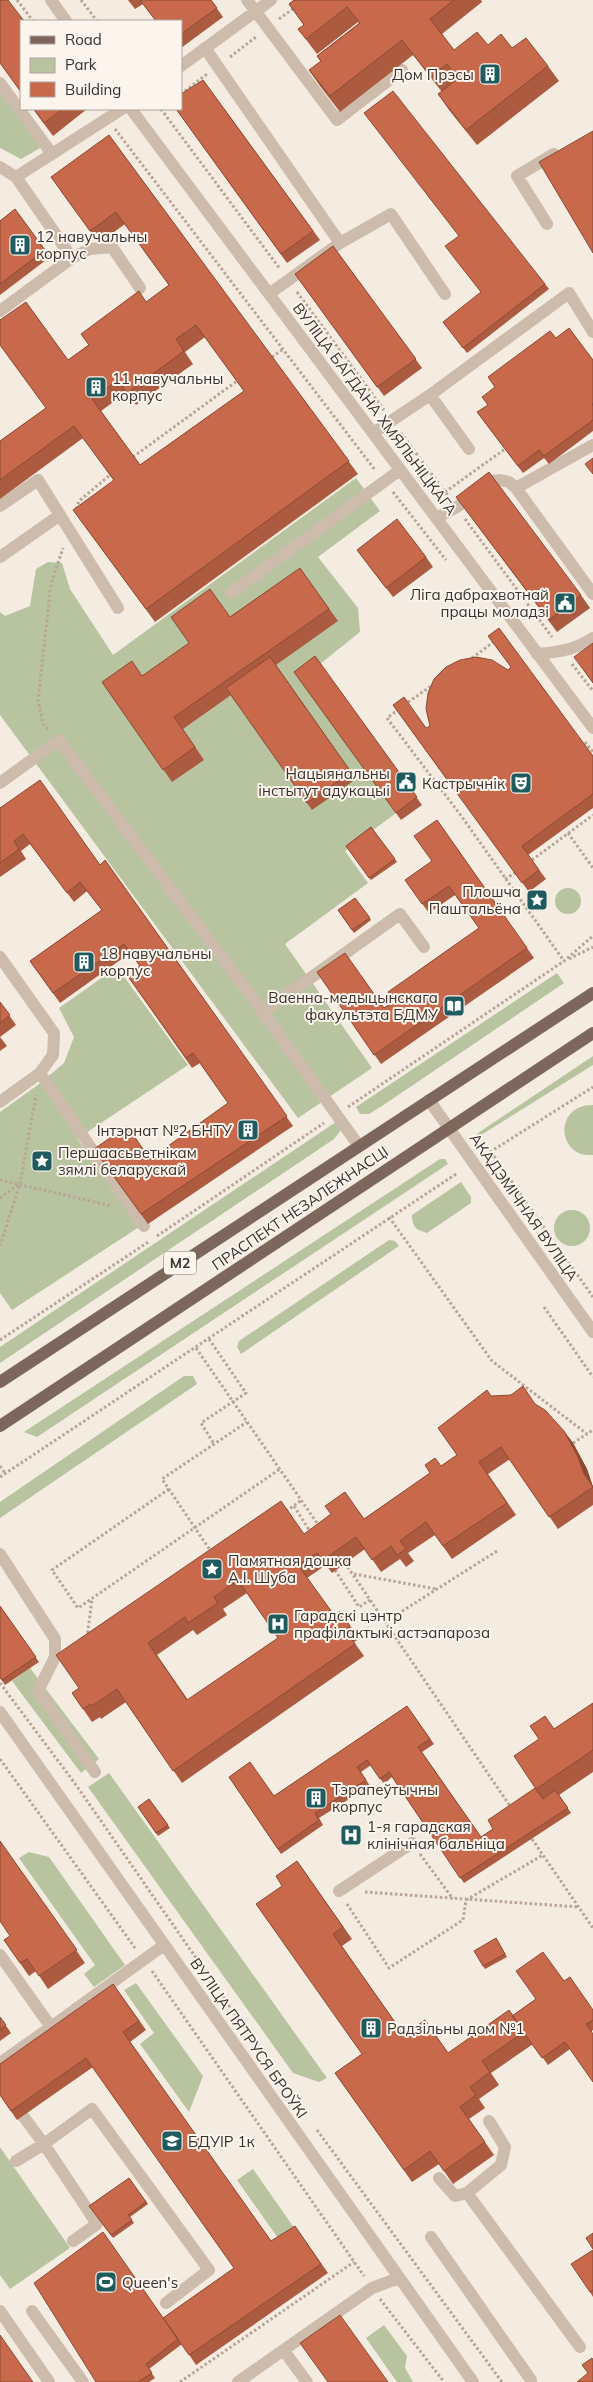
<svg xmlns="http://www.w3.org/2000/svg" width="593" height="2382" font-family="Mulish,sans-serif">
<rect width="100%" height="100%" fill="#f4ebe1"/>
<path fill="#b8c4a0" d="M0,79L47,144L21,159L0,148Z
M356,478L380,511L318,557L358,608L360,632L320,664L396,813L345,851L368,883L285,944L372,1068L298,1118L0,715V612L5,616L30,606L36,569L48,562L62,563L70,589L113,655Z
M555 901a13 13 0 1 1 26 0a13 13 0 1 1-26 0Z
M117,967L188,1065L77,1139L139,1227L12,1310L0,1293V1112L39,1084L64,1063L74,1037L59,1008Z
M557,973L564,983L382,1106L369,1114H360L356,1107Z
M593,1056V1065L473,1140V1137L478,1133Z
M593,1105V1155C556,1158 554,1104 593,1105Z
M336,1122L341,1130L334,1139L0,1363V1347Z
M440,1159H445L448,1164L37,1437L24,1432Z
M461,1182L471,1197V1203L427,1233C416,1230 412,1227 412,1215Z
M554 1228a18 18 0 1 1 36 0a18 18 0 1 1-36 0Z
M389,1240L395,1241L399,1246L241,1354L237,1347L239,1341Z
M184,1376H193L197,1384L0,1518V1502Z
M30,1668L99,1759L81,1773L12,1681Z
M109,1773L327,2078L319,2082L293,2073L88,1787Z
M29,1852L49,1857L125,1965L94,1987L84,1974L95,1965L19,1858Z
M136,1983L203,2076L189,2112L140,2044L154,2033L124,1990Z
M0,2147L70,2248L10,2289L0,2275Z
M253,2169L295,2229L280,2241L237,2180Z
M384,2325L407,2356L405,2368L413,2382H397L366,2338Z"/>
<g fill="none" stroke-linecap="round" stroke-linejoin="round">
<path stroke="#b9a596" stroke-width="3" stroke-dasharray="2.5 2.5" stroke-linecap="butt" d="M17,0L33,21
M81,0L97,21
M279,19L294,8
M230,57L256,37
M181,94L207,74
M161,109L280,269
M115,129L375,470
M297,292L384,410
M272,357L282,350
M401,433L448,496
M133,457L237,381
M393,492L446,560
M445,492L505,449
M76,509L79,501L110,475
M465,519L552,637
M468,661L495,641
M572,664L593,691
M404,705L434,684
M399,709L387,718L462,817L564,961
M48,729L43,724L38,700L51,584L63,548
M585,742L593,752
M568,833L593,868
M532,860L593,815
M505,879L515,873
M569,959L593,947
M348,1107L564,961L593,936
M490,1152L593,1087
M491,1152L593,1297
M0,1180L112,1206
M0,1198L19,1184
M389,1217L492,1361L587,1434L593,1430
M157,1236L324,1123
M0,1246L20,1184L36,1095
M544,1307L593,1377
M209,1339L246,1393L201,1423L214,1444
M0,1340L150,1241
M196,1348L319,1526
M573,1443L587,1434
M0,1466L5,1473
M0,1477L456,1174
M169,1489L52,1570L78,1608L280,1469
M294,1506L311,1533
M286,1511L302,1500
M212,1553L162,1479L247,1422
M345,1563L512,1809
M335,1570L359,1607L370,1600
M354,1574L436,1589
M385,1622L497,1551
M87,1638L92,1599
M0,1683L76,1785L253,2040
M0,1759L135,1948
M532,1839L593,1928
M420,1854L453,1899
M365,1892L579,1907
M347,1904L389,1968L463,1920L466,1900L543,1855
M152,1971L364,2276
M317,2130L502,2382
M380,2299L444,2382
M180,2382L354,2262"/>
<path stroke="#cdbbac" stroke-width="12" d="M51,0L66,21
M247,0L337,120L402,70
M205,48L340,243
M181,66L271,0
M0,83L52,154
M131,109L593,728
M0,167L16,177
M547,224L517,176L554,154
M72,258L90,249L112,247L140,288
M269,294L340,243L391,214L445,294
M0,311L72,258L16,177L122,109
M430,395L569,293L593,332
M373,433L430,395L469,449
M516,488L593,594
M0,506L38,480L118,608
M436,518L457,507L492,481L500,480L509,482L516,488L593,445
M0,557L60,515
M231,593L400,470
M537,654C558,652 575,650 593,638
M0,783L59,740L263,1012L359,1146
M0,957L54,1033L53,1055L40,1073L0,1102
M263,1012L400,914L424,947
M40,1073L144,1226
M429,1100L593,1332
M0,1554L55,1639V1657L38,1691L95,1772
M0,1712L473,2382
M339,1891L412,1843
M0,1955L51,2027L164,1945
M0,2063L51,2027
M23,2116L44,2144L92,2109L209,2270L166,2303
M489,2121L505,2147L501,2165L467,2193L580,2347
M16,2161L44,2144L97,2224L73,2241
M439,2178L455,2196L467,2193
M431,2237L531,2380
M0,2311L49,2382
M32,2311L83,2382
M284,2351L307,2382
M238,2382L372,2288L399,2278"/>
<path stroke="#7d675c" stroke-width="12" d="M0,1382L593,993
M0,1426L593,1033"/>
</g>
<path fill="#ac5a40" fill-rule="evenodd" d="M128,0H211L223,17L181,48V21H156L143,4L135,9Z
M294,0H481L482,2L442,34L454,50L488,45L512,48L548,66L559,81L477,145L449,110L438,94L442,92L413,55L340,112L320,86L309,70L321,62L317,56L359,23L358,22L317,54L298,29L304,25L289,4Z
M203,80L320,240L287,263L176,109Z
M33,109H87L53,136Z
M109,135L358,474L155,622L82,522L114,481L83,438L0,499V441L46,408L68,360L169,285L125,224L99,243L60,190ZM205,337L244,391L140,465L101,411L127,392L136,405L193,364L185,352Z
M15,209L50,257L0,295V221Z
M333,246L422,368L384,396L295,274Z
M545,284L549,289L467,353L443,322Z
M556,338L593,360V431L549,464L544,458L523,473L483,420L487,405L495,387Z
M456,497L581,595L590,608L557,632Z
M357,550L426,557L433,567L393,597Z
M300,568L338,621L276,665L356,779L312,810L231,695L183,729L204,760L172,782L102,682L142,676L230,617Z
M315,656L422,805L401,820L294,672Z
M393,705L426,728L593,756V808L528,855L546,879L529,892Z
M0,808L100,865L105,860L293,1126L148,1224L94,1149L150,1159L228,1103L200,1063L192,1068L127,975L140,966L130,953L60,1003L30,961L102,910L87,891L74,902L30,844L21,851L26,859L0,877Z
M437,820L534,958L381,1064L317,972L384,1008L394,1001L479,928L455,895L429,913L405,880L432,861Z
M371,827L397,862L371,880L346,846Z
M355,898L371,920L354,933L338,910Z
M0,1002L16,1025L0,1037L7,1046L0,1051Z
M491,1396L535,1404L564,1431L573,1443L587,1469L593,1487V1505L558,1529L510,1459L488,1474L516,1515L452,1559L435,1535L408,1553L414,1561L406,1567L400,1559L381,1572L365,1549L332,1573L326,1565L307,1578L334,1615L340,1611L359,1639L354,1642L364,1656L182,1783L126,1702L101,1719L100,1717L92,1722L72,1693L304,1534L364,1519L457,1455ZM247,1593L278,1638L188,1700L157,1655L193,1630L197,1635L227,1615L223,1609Z
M0,1606L39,1662L5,1685L0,1678Z
M593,1703V1772L559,1795L571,1813L464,1883L392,1777L384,1784L371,1765L361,1772L370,1786L319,1818L323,1825L281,1854L229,1777L274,1796L407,1706L434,1744L422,1752L481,1837L493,1829L535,1788L554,1729Z
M149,1799L170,1828L158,1836L138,1807Z
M0,1841L85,1963L48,1989L36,1971L29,1976L4,1940L10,1936Z
M297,1861L352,1939L342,1946L404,2035L448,2053L512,2016L564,1981L593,2010V2030L570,2049L548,2065L533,2044L491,2073L499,2085L479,2099L485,2108L469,2119L494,2155L453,2184L439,2164L412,2182L335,2073L362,2054L282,1886Z
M496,1938L507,1957L485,1969L483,1966Z
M113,1984L146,2030L130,2042L271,2241L295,2226L328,2273L196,2365L182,2344L149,2369L155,2378L149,2382H96L163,2318L234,2268L93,2067L17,2120L0,2095Z
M0,2017L11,2033L0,2041Z
M129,2178L148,2204L130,2217L134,2223L113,2238L89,2206Z
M593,2250V2297L590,2292Z"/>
<path fill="#8c4a34" d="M564,1431L573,1443L587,1469L593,1487L584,1474Z"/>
<path fill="#c8694b" stroke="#8c4a34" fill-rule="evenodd" d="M0,0H8L24,21H21V92L0,63Z
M140,0H211L217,8L181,34V21H156Z
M294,0H454L430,19L454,50L477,32L488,45L501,34L512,48L526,38L548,66L466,130L438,94L459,78L447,64L431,77L402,40L330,96L309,70L321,61L317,56L360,23L347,7L306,39L298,29L304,25L289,4Z
M203,80L313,231L281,254L176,109H181V94Z
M393,91L545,284L463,348L443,322L481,292L445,246L459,236L364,113Z
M34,109H63L44,123Z
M593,131V253L539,162Z
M109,135L349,461L146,609L73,510L114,480L74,426L0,480V441L46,408L0,345V320L26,302L68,360L89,345L81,334L139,291L146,302L169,285L116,212L90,231L51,177ZM196,325L244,391L140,465L92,399L118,380L127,393L184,351L176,339Z
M15,209L45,250L0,284V221Z
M333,246L416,359L377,387L295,274Z
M569,328L593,360V403L592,404L593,406V420L544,456L539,450L518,466L477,412L488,405L482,397L495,387L488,377L550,331L556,338Z
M593,458V474L585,464Z
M489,472L581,595L549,620L456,497Z
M397,519L426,557L386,588L357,550Z
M300,568L329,609L174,717L195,747L163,770L102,682L132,661L142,676L189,643L171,617L210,589L230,617Z
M499,628L593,756V794L522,846L539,870L522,883L393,705L404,697L426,728L430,726L426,709L428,693L434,679L446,667L460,660L476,657L492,660L508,670L511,667L488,636Z
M593,643V683L574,657Z
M315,656L417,797L396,813L294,672Z
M270,657L351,772L307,803L226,688Z
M40,780L100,865L105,860L287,1116L141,1214L94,1149L127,1126L150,1159L228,1103L193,1053L186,1058L127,975L140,966L124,944L53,993L30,961L102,910L80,882L67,893L23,834L14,841L19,849L0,863V808Z
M437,820L527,948L374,1055L317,972L345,953L384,1008L394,1001L388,992L479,928L449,886L422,904L405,880L432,861L414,836Z
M371,827L395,859L369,878L346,846Z
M355,898L370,918L352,930L338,910Z
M0,1002L10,1015L0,1023Z
M523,1386L535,1404L545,1410L564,1431L578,1457L584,1474L593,1487L549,1517L501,1447L479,1462L507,1503L443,1546L426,1522L400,1541L406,1549L397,1555L391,1546L372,1560L356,1537L323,1560L317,1553L298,1565L334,1615L340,1611L350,1626L345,1630L355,1644L173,1771L117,1689L92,1706L91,1704L83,1709L72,1693L79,1688L56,1655L281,1501L304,1534L331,1514L325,1506L345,1492L364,1519L430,1473L425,1465L435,1458L441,1466L457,1455L438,1428L487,1390L491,1396L511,1395ZM238,1580L278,1638L187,1700L148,1643L185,1617L188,1623L218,1603L214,1597Z
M0,1606L36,1657L2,1680L0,1678Z
M593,1703V1750L536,1789L514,1756L539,1739L530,1726L545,1716L554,1729Z
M407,1706L430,1739L418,1747L481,1837L493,1829L488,1820L535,1788L543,1799L555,1790L568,1808L460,1878L389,1772L380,1779L367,1760L357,1767L366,1780L315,1813L319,1820L278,1849L229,1777L250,1762L274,1796Z
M149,1799L168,1825L156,1833L138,1807Z
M0,1841L77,1950L39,1976L27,1959L20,1963L4,1940L10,1936L0,1921Z
M297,1861L343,1927L333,1934L404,2035L425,2020L448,2053L509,2010L524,2032L482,2061L490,2072L470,2087L476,2095L460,2107L485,2142L444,2171L430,2151L404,2170L335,2073L362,2054L256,1904L282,1886L276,1876Z
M496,1938L505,1954L483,1966L474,1951Z
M543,1952L564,1981L570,1977L593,2010V2020L586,2024L593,2034V2082L565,2042L542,2058L512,2016L536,1999L516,1971Z
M113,1984L139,2021L123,2032L271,2241L295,2226L321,2264L189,2355L163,2318L234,2268L86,2058L11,2111L0,2095V2064Z
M0,2017L6,2025L0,2030Z
M129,2178L146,2202L128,2215L132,2220L111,2235L89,2206Z
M103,2232L178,2339L146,2364L152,2373L138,2382H96L34,2283Z
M593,2233V2249L586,2238Z
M593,2250V2290L590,2292L571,2264Z
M340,2315L388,2382H328L300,2343Z
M0,2335L33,2382H0Z
M592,2358L593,2360V2382H577L588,2373L582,2365Z"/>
<defs>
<g id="building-square" transform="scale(1.125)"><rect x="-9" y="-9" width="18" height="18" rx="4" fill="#1f5a5e" stroke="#fbf5ee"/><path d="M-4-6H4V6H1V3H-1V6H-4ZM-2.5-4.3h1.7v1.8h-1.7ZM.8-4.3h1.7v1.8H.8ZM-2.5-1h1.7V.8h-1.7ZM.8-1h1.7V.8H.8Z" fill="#fff"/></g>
<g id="civic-square" transform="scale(1.125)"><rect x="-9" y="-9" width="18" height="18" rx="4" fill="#1f5a5e" stroke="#fbf5ee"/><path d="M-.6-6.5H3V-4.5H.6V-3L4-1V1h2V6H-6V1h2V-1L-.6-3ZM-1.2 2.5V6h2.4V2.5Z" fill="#fff"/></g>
<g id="theatre-square" transform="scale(1.125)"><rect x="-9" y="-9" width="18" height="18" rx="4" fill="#1f5a5e" stroke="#fbf5ee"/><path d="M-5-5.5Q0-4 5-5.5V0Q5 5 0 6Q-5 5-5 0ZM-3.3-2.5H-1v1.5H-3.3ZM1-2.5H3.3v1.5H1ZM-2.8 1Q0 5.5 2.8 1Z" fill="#fff"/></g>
<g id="sight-square" transform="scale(1.125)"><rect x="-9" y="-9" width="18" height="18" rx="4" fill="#1f5a5e" stroke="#fbf5ee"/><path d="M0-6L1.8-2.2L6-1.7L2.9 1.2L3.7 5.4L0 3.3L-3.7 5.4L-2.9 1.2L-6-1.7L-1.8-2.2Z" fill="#fff"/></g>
<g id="library-square" transform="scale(1.125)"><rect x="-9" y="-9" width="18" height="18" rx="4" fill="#1f5a5e" stroke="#fbf5ee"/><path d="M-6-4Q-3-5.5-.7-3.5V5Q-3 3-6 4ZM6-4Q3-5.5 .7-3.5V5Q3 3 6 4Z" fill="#fff"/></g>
<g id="hospital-square" transform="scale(1.125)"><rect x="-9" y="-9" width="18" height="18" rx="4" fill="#1f5a5e" stroke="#fbf5ee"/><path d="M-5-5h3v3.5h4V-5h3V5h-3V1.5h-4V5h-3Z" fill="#fff"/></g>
<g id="university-square" transform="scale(1.125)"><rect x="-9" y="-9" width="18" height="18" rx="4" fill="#1f5a5e" stroke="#fbf5ee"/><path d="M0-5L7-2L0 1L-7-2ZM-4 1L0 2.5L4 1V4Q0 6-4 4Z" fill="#fff"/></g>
<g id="stadium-square" transform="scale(1.125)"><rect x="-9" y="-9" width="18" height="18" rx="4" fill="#1f5a5e" stroke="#fbf5ee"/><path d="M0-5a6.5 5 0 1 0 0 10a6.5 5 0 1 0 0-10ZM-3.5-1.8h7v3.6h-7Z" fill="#fff"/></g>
</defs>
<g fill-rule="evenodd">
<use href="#building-square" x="490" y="74"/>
<use href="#building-square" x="20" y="245"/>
<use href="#building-square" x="96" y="387"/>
<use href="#civic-square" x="565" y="603"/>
<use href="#civic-square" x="406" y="782"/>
<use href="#theatre-square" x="521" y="783"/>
<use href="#sight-square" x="537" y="900"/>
<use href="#building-square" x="84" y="962"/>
<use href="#library-square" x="454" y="1006"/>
<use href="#building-square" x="248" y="1130"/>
<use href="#sight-square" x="42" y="1161"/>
<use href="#sight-square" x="212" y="1569"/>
<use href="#hospital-square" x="278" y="1624"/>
<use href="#building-square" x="316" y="1798"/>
<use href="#hospital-square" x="351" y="1835"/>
<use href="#building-square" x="371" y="2028"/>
<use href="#university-square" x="172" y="2141"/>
<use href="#stadium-square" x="106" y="2282"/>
</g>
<g text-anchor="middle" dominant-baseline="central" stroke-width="4" stroke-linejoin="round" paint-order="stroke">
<rect fill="#fbf5ee" stroke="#756b66" stroke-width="1" x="164" y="1251.5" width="32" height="23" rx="4"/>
<g font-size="14" font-weight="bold" fill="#3b302b">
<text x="180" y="1263">М2</text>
</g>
<g font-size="15" fill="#3b302b" stroke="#fbf5ee" text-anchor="start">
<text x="474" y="74" text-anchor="end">Дом Прэсы</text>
<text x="36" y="236">12 навучальны<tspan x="36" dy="17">корпус</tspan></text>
<text x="112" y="378">11 навучальны<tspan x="112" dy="17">корпус</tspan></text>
<text x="549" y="594" text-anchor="end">Ліга дабрахвотнай<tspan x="549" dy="17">працы моладзі</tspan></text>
<text x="390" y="773" text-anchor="end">Нацыянальны<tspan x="390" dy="17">інстытут адукацыі</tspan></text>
<text x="505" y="783" text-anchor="end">Кастрычнік</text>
<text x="521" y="891" text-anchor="end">Плошча<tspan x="521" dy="17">Паштальёна</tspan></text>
<text x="100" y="953">18 навучальны<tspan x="100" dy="17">корпус</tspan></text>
<text x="438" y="997" text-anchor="end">Ваенна-медыцынскага<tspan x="438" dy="17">факультэта БДМУ</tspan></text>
<text x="232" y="1130" text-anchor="end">Інтэрнат №2 БНТУ</text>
<text x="58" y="1152">Першаасьветнікам<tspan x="58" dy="17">зямлі беларускай</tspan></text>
<text x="228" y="1560">Памятная дошка<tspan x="228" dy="17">А.І. Шуба</tspan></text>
<text x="294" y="1615">Гарадскі цэнтр<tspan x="294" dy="17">прафілактыкі астэапароза</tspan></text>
<text x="332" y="1789">Тэрапеўтычны<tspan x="332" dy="17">корпус</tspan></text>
<text x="367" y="1826">1-я гарадская<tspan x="367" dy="17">клінічная бальніца</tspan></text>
<text x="387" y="2028">Радзільны дом №1</text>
<text x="188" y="2141">БДУІР 1к</text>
<text x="122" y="2282">Queen's</text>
</g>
<g font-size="15" fill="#3b302b" stroke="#fbf5ee">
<text transform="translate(375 409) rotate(53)">ВУЛІЦА БАГДАНА ХМЯЛЬНІЦКАГА</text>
<text transform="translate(524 1207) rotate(55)">АКАДЭМІЧНАЯ ВУЛІЦА</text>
<text transform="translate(300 1208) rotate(-34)">ПРАСПЕКТ НЕЗАЛЕЖНАСЦІ</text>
<text transform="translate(249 2038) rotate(55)">ВУЛІЦА ПЯТРУСЯ БРОЎКІ</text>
</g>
</g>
<rect x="20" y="20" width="162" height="90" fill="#fbf5ee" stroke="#aea6a0"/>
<rect x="30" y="36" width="25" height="8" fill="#7d675c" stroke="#aea6a0"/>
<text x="65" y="45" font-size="15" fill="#3b302b">Road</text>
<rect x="30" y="58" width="25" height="15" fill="#b8c4a0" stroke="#aea6a0"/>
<text x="65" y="70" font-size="15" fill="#3b302b">Park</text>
<rect x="30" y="82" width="25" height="15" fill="#c8694b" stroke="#aea6a0"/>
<text x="65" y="95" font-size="15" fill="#3b302b">Building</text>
</svg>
